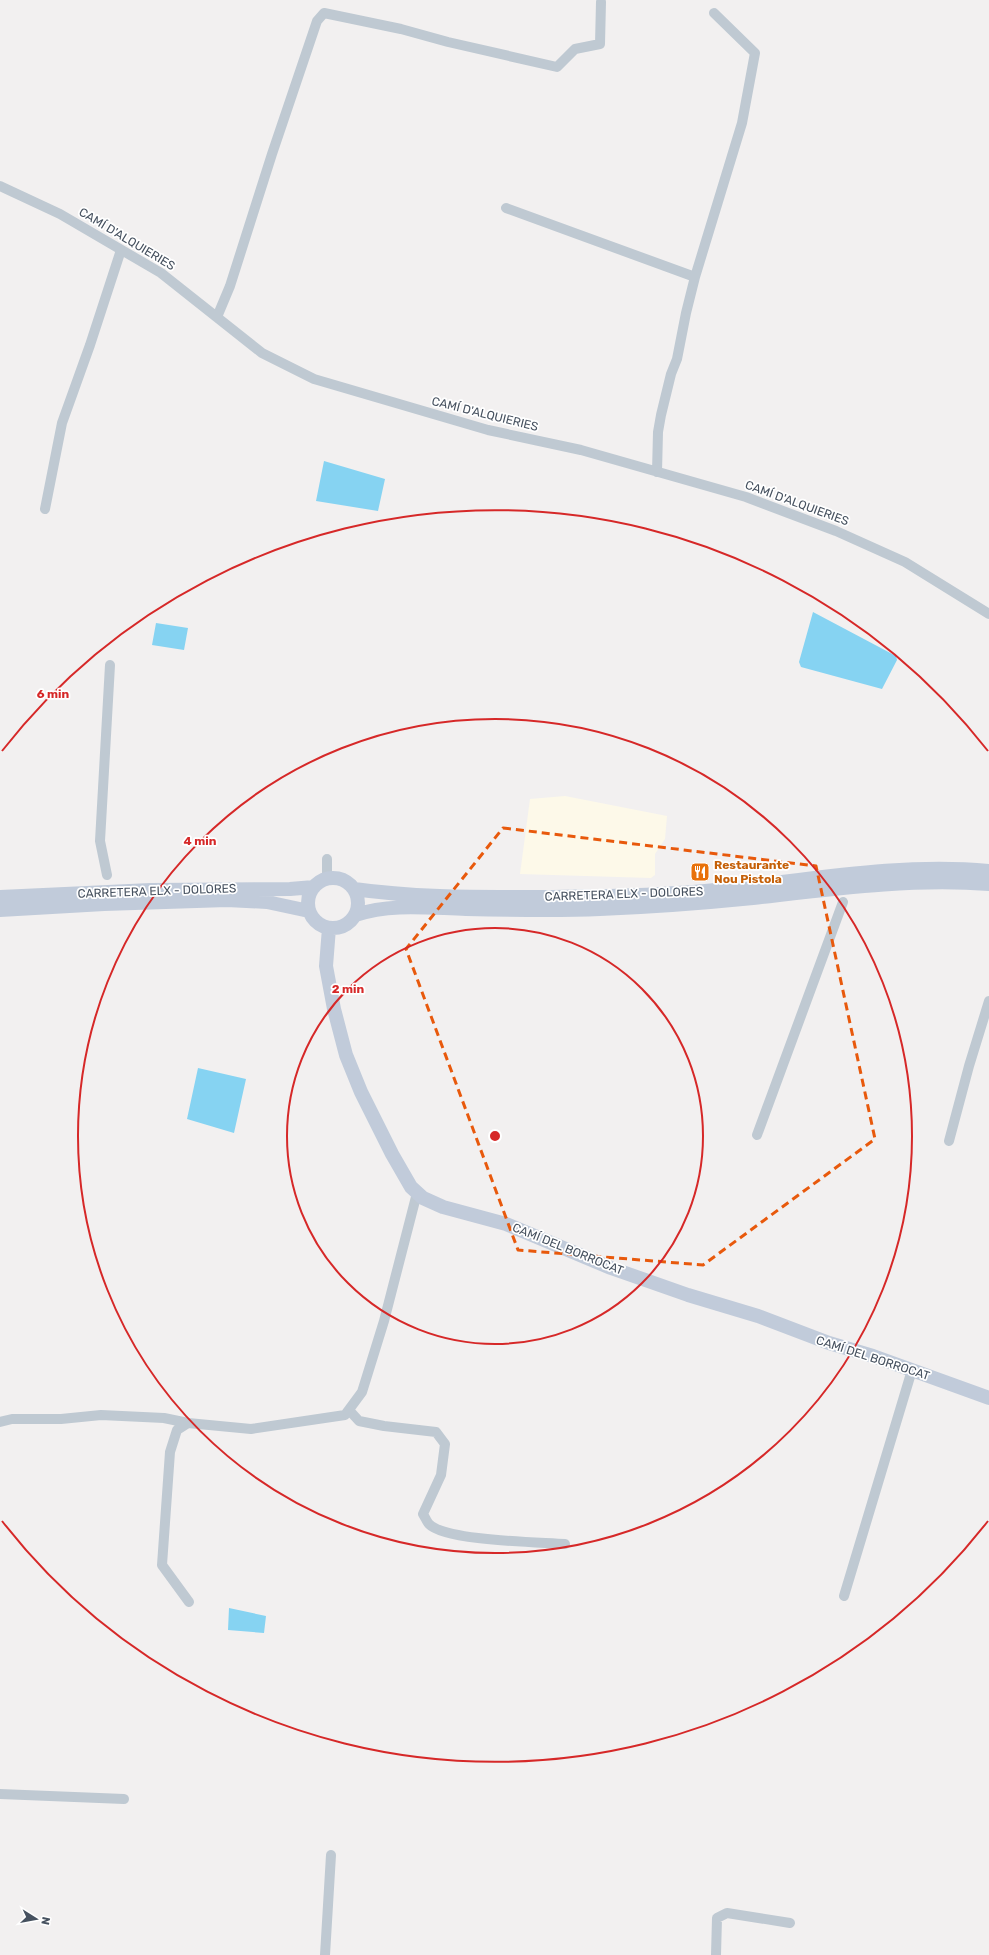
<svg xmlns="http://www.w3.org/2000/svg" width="989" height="1955" font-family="Rubik,sans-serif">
<rect width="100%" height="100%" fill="#f2f0f0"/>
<path fill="#fdf9e9" d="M565,796L667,816L665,839L655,854V875L651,878L520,874L530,799Z"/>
<path fill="#86d3f2" d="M324,461L385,479L378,511L316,501Z
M813,612L896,656L897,660L882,689L801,667L799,662Z
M156,623L188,628L184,650L152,645Z
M198,1068L246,1079L234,1133L187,1119Z
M229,1608L266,1616L264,1633L228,1630Z"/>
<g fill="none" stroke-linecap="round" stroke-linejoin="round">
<path stroke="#bfc9d2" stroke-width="10" d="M0,186L60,214L161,273L262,353L314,379L488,430L581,450L746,497L836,531L905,562L989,614
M506,208L695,277L686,313L677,359L671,374L661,415L658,432L657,472
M695,277L742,123L755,53L714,13
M217,317L230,286L272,154L317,21L324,13L401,29L448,42L557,67L575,49L600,44L601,2
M45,509L62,423L90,345L121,250
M327,859V879
M107,875L100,841L110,665
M757,1135L843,902
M949,1141L969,1066L989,1001
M349,1410L359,1421L384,1426L436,1432L445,1444L441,1475L423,1514C425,1517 427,1522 429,1524C445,1541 539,1542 565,1544
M0,1422L12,1419H61L101,1415L164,1418L188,1423
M844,1596L912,1370
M189,1602L162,1565L170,1452L177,1430L188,1423L251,1429L345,1415L362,1392L384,1321L417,1193
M0,1794L124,1799
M325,1955L331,1855
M716,1955L717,1918L727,1913L790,1923"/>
<path stroke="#c1cbda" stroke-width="14" d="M308 903a25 25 0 1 1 50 0a25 25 0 1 1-50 0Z
M354,889C410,897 469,897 526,897C586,897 646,896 705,891C799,882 895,862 989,871
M0,897L151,890L290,889L314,887
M0,910L104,904L227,900L267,902L309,911
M355,915C392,903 428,908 466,909C511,910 556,911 600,909C651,907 703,903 753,898C832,889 910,878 989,884
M329,928L326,966L334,1009L346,1055L361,1092L392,1154L411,1187L423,1198L443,1207L506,1224L611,1268L688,1295L758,1316L829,1343L873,1356L989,1398"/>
</g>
<path fill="none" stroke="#e8590c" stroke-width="3" stroke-dasharray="8 5" stroke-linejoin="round" d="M503,828L816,866L875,1139L703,1265L518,1250L406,949Z"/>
<g fill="none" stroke="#d62828" stroke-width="2">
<circle cx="495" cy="1136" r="208"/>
<circle cx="495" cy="1136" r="417"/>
<path d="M988 1521A625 625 0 0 1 2 1521M2 751A625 625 0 0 1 988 751"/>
</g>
<defs>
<g id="restaurant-square" transform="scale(1)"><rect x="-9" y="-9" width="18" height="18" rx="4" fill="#e8710a" stroke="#fff"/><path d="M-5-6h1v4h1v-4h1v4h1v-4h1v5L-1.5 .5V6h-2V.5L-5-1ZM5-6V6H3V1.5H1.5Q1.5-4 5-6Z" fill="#fff"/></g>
</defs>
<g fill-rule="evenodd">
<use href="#restaurant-square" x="700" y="872"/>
</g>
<g text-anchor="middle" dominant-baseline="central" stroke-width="3.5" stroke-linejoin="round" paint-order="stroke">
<g font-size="12" fill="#46515f" stroke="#fff">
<text transform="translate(127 239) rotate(31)">CAMÍ D'ALQUIERIES</text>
<text transform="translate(485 414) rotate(14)">CAMÍ D'ALQUIERIES</text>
<text transform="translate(797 503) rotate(20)">CAMÍ D'ALQUIERIES</text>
<text transform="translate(157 891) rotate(-2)">CARRETERA ELX - DOLORES</text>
<text transform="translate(624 894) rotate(-2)">CARRETERA ELX - DOLORES</text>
<text transform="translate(568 1249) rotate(22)">CAMÍ DEL BORROCAT</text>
<text transform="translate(873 1358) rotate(18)">CAMÍ DEL BORROCAT</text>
</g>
<g font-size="12" font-weight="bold" fill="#c56008" stroke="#fff" text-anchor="start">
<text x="714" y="865">Restaurante<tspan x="714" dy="14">Nou Pistola</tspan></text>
</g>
</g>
<circle cx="495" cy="1136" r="6" fill="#d62828" stroke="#fff" stroke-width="2"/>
<g font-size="12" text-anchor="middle" font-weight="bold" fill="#d62828" stroke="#fff" stroke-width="3.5" stroke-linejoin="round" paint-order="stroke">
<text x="53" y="698">6 min</text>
<text x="200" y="845">4 min</text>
<text x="348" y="993">2 min</text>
</g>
<g transform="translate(36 1919) rotate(101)" stroke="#ffffff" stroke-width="3" paint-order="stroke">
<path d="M0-3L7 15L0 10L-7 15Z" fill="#46515f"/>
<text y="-6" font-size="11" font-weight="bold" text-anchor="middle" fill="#46515f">N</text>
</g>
</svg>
